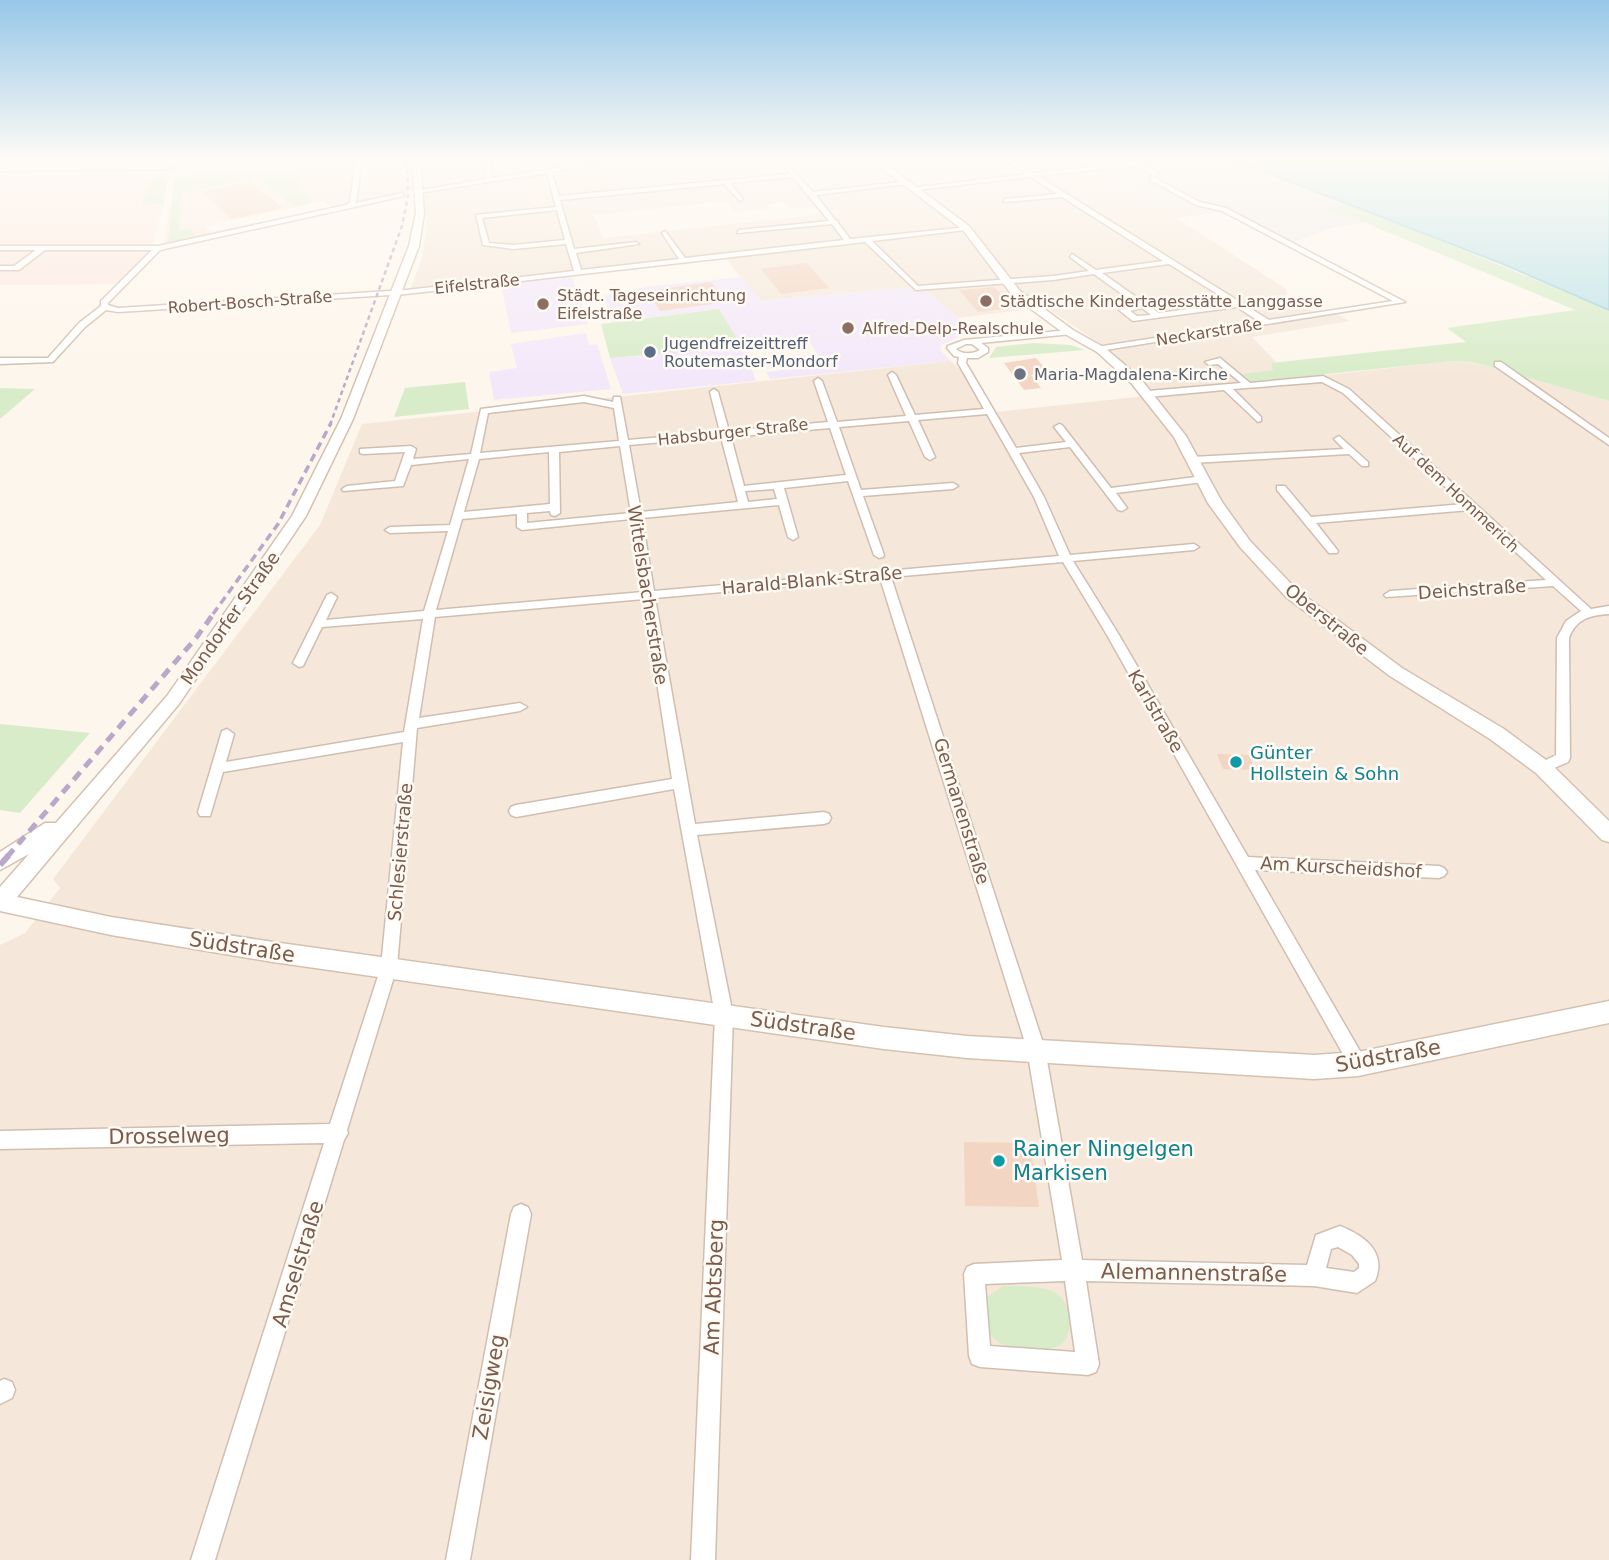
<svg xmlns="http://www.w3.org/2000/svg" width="1609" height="1560" font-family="'DejaVu Sans',sans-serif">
<rect width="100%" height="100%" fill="#fdf6ec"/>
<path fill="#f5e8da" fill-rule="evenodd" d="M318,159H1126L1152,172L1121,182L1134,181L1143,186L1135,192L1158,208L1190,205L1206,214L1177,218L1286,289L1287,296L1316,313L1337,314L1350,321L1252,337L1276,362L1271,363L1274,370L1257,383L1452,361L1473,362L1609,401V1560H0V945L25,933L60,888L53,879L320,525L362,424L951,361L962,371L984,413L1156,395L1111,351L1046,307L958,318L920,286L758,301L723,254L411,288L422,258L427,226L423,189L333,208L323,201L325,200L314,202L294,186L299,185L304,175L319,168ZM726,201L735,212L770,208L767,205L784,202L791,209L819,206L824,214L603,238L594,215Z"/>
<path fill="#fde8e0" d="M0,159H160L143,204H164L152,246L118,284L0,285Z
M258,178L295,207L205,226L212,234L164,244L169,206L181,193Z"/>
<path fill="#efe9e4" d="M180,159H262L200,170L181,168Z
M1169,159H1232L1351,204L1325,209L1366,223L1332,228L1288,244L1226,211L1206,214L1190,205L1158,208L1129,192L1134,191L1129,188L1141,185L1134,181L1121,182L1110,176L1150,172L1136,164Z"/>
<path fill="#f3e8fa" d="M572,277L588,324L511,333L501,284Z
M741,277L761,301L920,286L958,318L969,333L942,344L940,350L951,361L770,379L766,372L824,366L809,340L743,346L756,381L623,394L610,358L654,355L719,309L613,322L603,296L645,287Z
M586,333L589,345L597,344L611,389L494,400L489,372L517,368L511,344Z"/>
<path fill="#d8ecc9" d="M270,159H318L319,168L304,175L299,185L295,187L314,202L295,207L258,178L181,193L179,231L190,229L197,237L168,243L174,178Z
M155,170H169L164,204L142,205Z
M1351,204L1609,310V401L1473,362L1452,361L1252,382L1243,374L1273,370L1271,363L1466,342L1447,328L1575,310L1366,223L1323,209Z
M719,309L742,347L610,358L601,324Z
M1033,343L1071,345L1085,350L989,358L996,347Z
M465,382L469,409L394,417L405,388Z
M0,388L35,389L0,419Z
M0,724L90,733L20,813L0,810Z
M1003,1286C1032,1287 1068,1282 1070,1321C1070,1330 1068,1340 1060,1345C1052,1350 1043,1349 1034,1349C996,1349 980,1337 987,1297Z"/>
<path fill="#bfe3e8" stroke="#a5d3da" stroke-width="2" d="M1232,159H1609V310L1503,264Z"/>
<path fill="#f3d5c3" d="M250,182L283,208L232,219L201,192Z
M807,263L829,288L781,294L761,269Z
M711,282L727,302L660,311L647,291Z
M994,287L1014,308L978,312L959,290Z
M1036,358L1049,373L1031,375L1041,388L1024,390L1004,363Z
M1217,754L1249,755L1255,770L1223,769Z
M964,1142L1030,1143L1039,1207L965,1206Z"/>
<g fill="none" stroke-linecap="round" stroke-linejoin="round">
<g stroke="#d1beb0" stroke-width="3">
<path id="street" d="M356,159H362L356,203L402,193L404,196L160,250L108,303V305L118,308L406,290L574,271L566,244L513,249L483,245L476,215L556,207L547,173L419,193L416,191L486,179L484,162L480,159L490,161L492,178L616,159H631L552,172L559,196L790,174L776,159H782L813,192L909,181L907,184L816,195L835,220L838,221V223L850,239L968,227L966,230L872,241L918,286L1053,276L1089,271L1070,257L1072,254L1096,270L1163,261L1062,197L1003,202L1005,199L1057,194L1031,177L915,190L912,188L1026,174L1003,159H1010L1033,173L1131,163L1125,159H1133L1158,172L1155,178L1200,202L1226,208L1405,302L1099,351L1095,349L1096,347L1260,322L1237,307L1133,321L1119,310L1137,305L1094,274L1053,280L916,290L865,242L406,294L118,312L106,310L85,327L53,362L0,364V358H48L79,323L101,306V301L152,250H45L19,270H0V266H14L36,250H0V246H158L346,205L350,202ZM1137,166L1153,174L1150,180L1196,205L1222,211L1393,301L1269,320L1038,176ZM793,177L829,221L739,230L737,233L832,224L844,240L685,258L665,231L662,233L679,259L581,270L576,253L639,244L636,242L574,249L560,200L724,184L740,201L743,199L730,183ZM557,210L565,240L513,245L489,243L482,218ZM1169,264L1232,303L1159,313L1102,273ZM1142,308L1151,315L1137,316L1130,311Z
M0,167H172L175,169L0,171Z
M1069,330H1072V334L981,343L988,348V352L978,358H967L966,363L1016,448L1066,442L1054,427L1059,424L1062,425L1111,488L1203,476L1208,479L1203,482L1116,493L1127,508L1122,511L1118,510L1070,447L1019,453L1044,497L1070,555L1194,544L1199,547L1194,550L1073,561L1119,635L1248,857L1439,866L1444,868L1447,872L1444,876L1439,878L1255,870L1364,1058L1367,1064L1364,1070L1358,1072L1352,1070L1107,635L1063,562L891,577L1045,1049L1082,1260L1307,1265L1316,1235L1340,1226C1365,1236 1387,1252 1375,1281L1357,1293L1314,1286L1086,1281L1099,1364L1096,1372L1088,1375L980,1367L972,1364L969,1356L964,1274L967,1267L974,1264L1062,1260L1027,1049L880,578L655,598L695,824L824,812L829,814L831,818L829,822L824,824L697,835L733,1015L715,1560H691L715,1015L674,789L516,817L511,815L509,811L511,807L516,805L672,779L644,599L435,617L419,718L520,703L527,707L520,711L417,728L397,967L347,1130L348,1133L344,1140L215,1560H191L324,1143L0,1149V1131L330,1124L381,967L403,742L223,772L210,816H200L198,812L222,731L227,729L234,734L226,762L404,732L423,619L322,627L303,666L299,667L293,663L327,595L331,593L337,597L326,620L424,611L448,531L390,533L385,530L390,527L450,525L469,459L411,465L403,486L343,491L342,489L347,486L395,481L405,452L363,454L360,453V449L411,446L416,449L413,459L471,454L481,409L584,396L613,402L614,397H620L628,440L720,432L710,392L714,389L718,392L729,431L828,422L814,381L818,378L822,381L837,422L906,416L888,375L892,372L896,375L915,415L984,409L958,363L959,357L954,356L947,348L948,346L964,340ZM966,344H972L980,350C973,354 962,355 956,349ZM584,402L614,408L619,441L480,453L488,413ZM987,414L1034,497L1059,556L654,591L642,518L779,505L788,537L793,540L798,537L784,488L848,481L874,555L879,558L883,557L884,555L863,496L953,489L958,486L953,483L861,490L839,427L909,421L925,457L930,460L935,457L918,420ZM830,428L846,475L744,486L731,437ZM721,437L738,502L641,512L629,445ZM620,446L631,513L527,523V513L550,511L551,515L555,516L560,513L559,452ZM549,452L550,504L464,512L479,459ZM774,489L777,499L748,502L745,491ZM517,514V527L522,530L631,519L643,592L436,610L462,519ZM1338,1247L1352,1255L1359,1264V1268L1354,1272L1326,1268L1331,1249ZM1065,1281L1075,1352L990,1346L985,1284Z
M1220,358L1250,383L1323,376L1349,389L1591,609L1609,606V614C1590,615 1576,619 1569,638L1570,758L1568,762L1543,773L1536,768L1538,764L1556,755L1557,638L1566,621L1581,611L1553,586L1386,597L1384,595L1390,591L1546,580L1470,510L1316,523L1338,551L1337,553H1329L1277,490V486H1285L1311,517L1464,504L1343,393L1322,382L1233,389L1261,417V421L1258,422L1224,390L1148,397L1144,394L1148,391L1241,383L1218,364L1209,365L1205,362Z
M1495,362H1501L1609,438V445L1495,366Z
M1339,436L1368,462V466H1362L1349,454L1192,463L1187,460L1192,457L1344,449L1334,439Z
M521,1204L528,1207L531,1214L470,1560H446L511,1214L514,1207Z
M4,1379L12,1382L15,1390L12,1398L0,1404V1381Z"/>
</g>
<g stroke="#d6c0b0" stroke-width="3">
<path id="secondary" d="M412,159H420L424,213L419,246L353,419L306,516L179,704L17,897L111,917L273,942L884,1027L967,1036L1314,1055L1358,1052L1609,1001V1023L1358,1076L1314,1079L967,1058L884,1049L273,962L111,935L0,911V887L29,854L0,870V852L45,823H56L167,696L292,516L341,419L409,246L416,213Z
M870,159H879L969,226L1020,291L1073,330L1105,348L1140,378L1186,436L1222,502L1250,541L1298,591L1402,668L1504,729L1550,763L1609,821V842L1602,840L1536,773L1490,739L1390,676L1286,597L1240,547L1208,503L1174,437L1132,384L1097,352L1065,334L1012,295L963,230Z"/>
</g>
<use href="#street" fill="#fff" fill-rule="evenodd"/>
<use href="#secondary" fill="#fff" fill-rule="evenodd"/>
<path stroke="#b9a8c9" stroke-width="2.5" stroke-dasharray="4.5 3.5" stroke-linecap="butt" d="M330,425L402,226L408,196L407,159"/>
<path stroke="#b9a8c9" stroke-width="3.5" stroke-dasharray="8 5" stroke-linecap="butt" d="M213,614L278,524L331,423"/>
<path stroke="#b9a8c9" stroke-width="5" stroke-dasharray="10 7" stroke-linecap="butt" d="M7,857L196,638L214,613"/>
<path stroke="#b9a8c9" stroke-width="6" stroke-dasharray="13 9" stroke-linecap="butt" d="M0,865L9,855"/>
</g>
<linearGradient id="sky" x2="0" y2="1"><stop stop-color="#97c7e8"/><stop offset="0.42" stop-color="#fefbf6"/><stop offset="1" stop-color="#fefbf6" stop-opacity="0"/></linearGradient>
<rect width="1609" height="378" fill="url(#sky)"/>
<g fill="#8d6e63" stroke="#fffaf3" stroke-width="2.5">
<circle cx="986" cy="301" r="7"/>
<circle cx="543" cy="304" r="7"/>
<circle cx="848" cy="328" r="7"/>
</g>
<circle fill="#5c6f8a" stroke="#fffaf3" stroke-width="2.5" cx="650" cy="352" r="7"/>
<circle fill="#6b7280" stroke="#fffaf3" stroke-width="2.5" cx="1020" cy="374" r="7"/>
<g fill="#0f9aa8" stroke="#fffaf3" stroke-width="2.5">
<circle cx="1236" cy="762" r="7"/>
<circle cx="999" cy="1161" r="7"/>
</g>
<g text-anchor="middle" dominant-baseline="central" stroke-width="5" stroke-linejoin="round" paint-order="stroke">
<g font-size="16" fill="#7a5c4d" stroke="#fffaf3">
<text transform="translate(477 284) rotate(-6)">Eifelstraße</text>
<text transform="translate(250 302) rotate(-4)">Robert-Bosch-Straße</text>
<text transform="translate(1209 332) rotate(-9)">Neckarstraße</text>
<text transform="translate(733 432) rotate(-6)">Habsburger Straße</text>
<text transform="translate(1456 493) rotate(43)">Auf dem Hommerich</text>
</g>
<g font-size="16" fill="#785e54" stroke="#fffaf3" text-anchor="start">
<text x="557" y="295">Städt. Tageseinrichtung<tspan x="557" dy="18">Eifelstraße</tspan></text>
<text x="1000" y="301">Städtische Kindertagesstätte Langgasse</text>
<text x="862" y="328">Alfred-Delp-Realschule</text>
</g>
<g font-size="16" fill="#4e5e75" stroke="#fffaf3" text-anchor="start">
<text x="664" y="343">Jugendfreizeittreff<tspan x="664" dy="18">Routemaster-Mondorf</tspan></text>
</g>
<g font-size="16" fill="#5b616d" stroke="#fffaf3" text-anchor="start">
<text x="1034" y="374">Maria-Magdalena-Kirche</text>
</g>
<g font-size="18" fill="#7a5c4d" stroke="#fffaf3">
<text transform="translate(812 580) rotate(-5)">Harald-Blank-Straße</text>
<text transform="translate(1472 589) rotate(-4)">Deichstraße</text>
<text transform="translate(648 595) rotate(81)">Wittelsbacherstraße</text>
<text transform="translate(230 618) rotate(-55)">Mondorfer Straße</text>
<text transform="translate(1327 619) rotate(39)">Oberstraße</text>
<text transform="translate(1156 711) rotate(60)">Karlstraße</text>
<text transform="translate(962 811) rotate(73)">Germanenstraße</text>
<text transform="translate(400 852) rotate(-85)">Schlesierstraße</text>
<text transform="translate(1341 867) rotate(3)">Am Kurscheidshof</text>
</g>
<g font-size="18" fill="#0d838f" stroke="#fffaf3" text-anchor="start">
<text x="1250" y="752">Günter<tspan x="1250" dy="21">Hollstein &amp; Sohn</tspan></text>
</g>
<g font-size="21" fill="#7a5c4d" stroke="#fffaf3">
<text transform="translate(242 947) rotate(9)">Südstraße</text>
<text transform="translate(803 1026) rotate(8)">Südstraße</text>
<text transform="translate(1388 1056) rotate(-10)">Südstraße</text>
<text transform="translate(169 1136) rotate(-1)">Drosselweg</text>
<text transform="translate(298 1264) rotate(-73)">Amselstraße</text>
<text transform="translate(1194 1273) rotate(1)">Alemannenstraße</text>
<text transform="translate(714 1287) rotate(-88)">Am Abtsberg</text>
<text transform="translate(489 1387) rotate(-80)">Zeisigweg</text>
</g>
<g font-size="21" fill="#0d838f" stroke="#fffaf3" text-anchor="start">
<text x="1013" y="1149">Rainer Ningelgen<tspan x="1013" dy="24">Markisen</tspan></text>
</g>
</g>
</svg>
